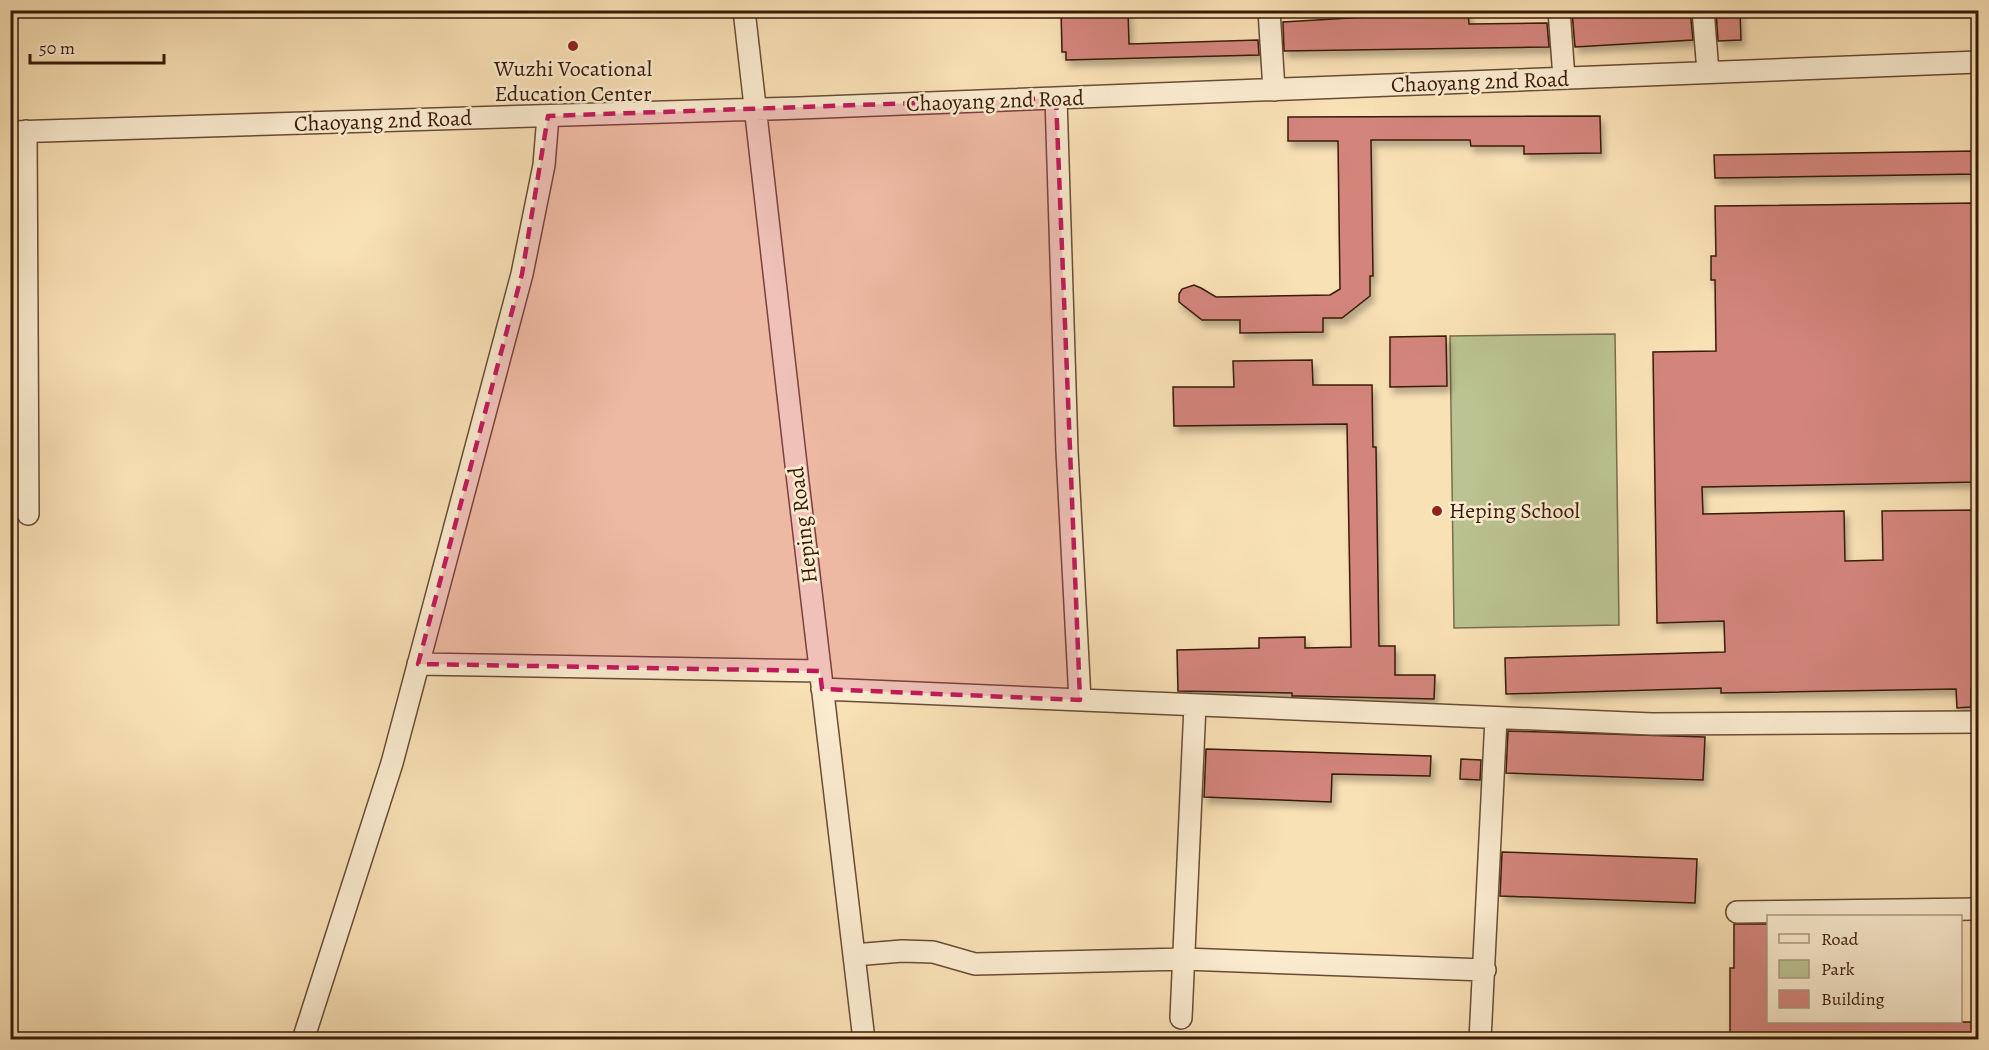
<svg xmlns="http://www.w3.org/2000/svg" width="1989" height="1050" font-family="Alegreya,serif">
<defs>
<filter id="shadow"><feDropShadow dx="3.5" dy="6" stdDeviation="3" flood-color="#0004"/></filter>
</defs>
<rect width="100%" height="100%" fill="#f9e1b6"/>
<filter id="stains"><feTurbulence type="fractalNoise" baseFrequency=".00333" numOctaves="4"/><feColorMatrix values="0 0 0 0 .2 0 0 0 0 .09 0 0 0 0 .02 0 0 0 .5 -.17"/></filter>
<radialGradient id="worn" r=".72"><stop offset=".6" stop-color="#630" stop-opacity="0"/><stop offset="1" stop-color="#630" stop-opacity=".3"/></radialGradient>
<path fill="#bac391" stroke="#796e4c" stroke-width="1.5" d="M1615,334L1619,625L1454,628L1450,336Z"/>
<path fill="#d3857b" stroke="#381a08" stroke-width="1.5" filter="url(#shadow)" d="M1061,10H1128L1129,44L1258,40L1259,55L1066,60V52H1062Z
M1589,10H1690L1693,40L1575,47L1572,12Z
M1716,10H1740L1741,40L1718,41Z
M1468,11L1469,24L1547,23L1549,47L1284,51L1283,22Z
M1600,116L1601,153L1524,154V146H1471L1470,140H1371L1373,276H1370V296L1342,318H1323V332L1240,333V320H1202L1179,302V294L1182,289L1194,285L1201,288L1216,297L1330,295L1340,289L1338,141H1288V117Z
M1976,151V174L1715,178L1714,155Z
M1978,203V482L1702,487L1703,514L1844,511L1845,561L1883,560L1882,511L1978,510V689H1971V707L1957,708L1956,689L1721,693V688L1506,694L1505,658L1725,652L1724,621L1657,623L1653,352L1716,351L1715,280H1711V256H1716L1715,206Z
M1446,336L1447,386L1390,387V337Z
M1312,360L1313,385H1372L1373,447H1376L1379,646H1395V675H1435L1434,699L1298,696H1292V693L1178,691L1177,650L1259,648V638L1305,637V648L1351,647L1347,424L1174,426L1173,387H1234L1233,361Z
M1508,731L1705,737L1703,780L1506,773Z
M1206,749L1431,756L1430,776L1332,774L1331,802L1204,797Z
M1461,759L1481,760L1480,780L1460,779Z
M1502,852L1697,859L1695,903L1500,896Z
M1734,924H1768V1022H1978V1040H1730V968H1734Z"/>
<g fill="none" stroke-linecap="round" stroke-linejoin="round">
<g stroke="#684c34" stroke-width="24">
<path id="minor" d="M744,10L798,482L864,1040
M1269,10L1274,90
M1559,10L1564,78
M1703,10L1708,72
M1056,98L1067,451L1080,700
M26,131L28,514
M10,132L799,108L1978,62
M418,664L820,671
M822,689L1652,724L1978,722
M1737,912L1978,909
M854,955L902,951L933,952L975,964L1184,959L1485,970
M1181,1018L1195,705
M303,1040L392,763L522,274L544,165L548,116
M1480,1040L1496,718"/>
</g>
<use href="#minor" stroke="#fbecd0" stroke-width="21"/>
</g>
<path fill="#c2185b" fill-opacity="0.2" stroke="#c2185b" stroke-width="4.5" stroke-dasharray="12 8" stroke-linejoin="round" d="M1056,98L1080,700L822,689L820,671L418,664L522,274L548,116Z"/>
<g fill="#8f2418" stroke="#fbecd0" stroke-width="2">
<circle cx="573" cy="46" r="6"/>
<circle cx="1437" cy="511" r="6"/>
</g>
<g text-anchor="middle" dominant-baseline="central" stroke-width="5" stroke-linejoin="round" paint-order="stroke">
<g font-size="22" fill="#381a08" stroke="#fbecd0">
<text x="573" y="69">Wuzhi Vocational<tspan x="573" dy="25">Education Center</tspan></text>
<text x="1449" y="511" text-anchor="start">Heping School</text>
</g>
<g font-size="22" fill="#381a08" stroke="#fbecd0">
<text transform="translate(1480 82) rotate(-2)">Chaoyang 2nd Road</text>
<text transform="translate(995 101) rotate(-2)">Chaoyang 2nd Road</text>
<text transform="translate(383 121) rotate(-2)">Chaoyang 2nd Road</text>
<text transform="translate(803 525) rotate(-97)">Heping Road</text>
</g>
</g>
<rect width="1989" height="1050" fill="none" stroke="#f9e1b6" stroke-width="36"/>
<rect x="12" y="12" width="1965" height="1026" fill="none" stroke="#381a08" stroke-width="3"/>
<rect x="18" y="18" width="1953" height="1014" fill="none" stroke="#381a08" stroke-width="1.5"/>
<rect x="1767" y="915" width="195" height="108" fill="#fbecd0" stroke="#ad9880" stroke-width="1.5"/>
<rect x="1779" y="934" width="30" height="9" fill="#fbecd0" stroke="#ad9880" stroke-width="1.5"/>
<text x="1821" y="945" font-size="18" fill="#381a08">Road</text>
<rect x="1779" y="960" width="30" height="18" fill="#bac391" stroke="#ad9880" stroke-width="1.5"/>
<text x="1821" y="975" font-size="18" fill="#381a08">Park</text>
<rect x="1779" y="990" width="30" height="18" fill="#d3857b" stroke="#ad9880" stroke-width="1.5"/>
<text x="1821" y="1005" font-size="18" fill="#381a08">Building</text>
<path d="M30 54v9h134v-9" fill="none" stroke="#381a08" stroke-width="3"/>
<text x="39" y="54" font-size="18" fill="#381a08" stroke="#fbecd0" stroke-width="4.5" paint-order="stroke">50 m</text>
<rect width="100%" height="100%" filter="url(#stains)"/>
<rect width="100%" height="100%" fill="url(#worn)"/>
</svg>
